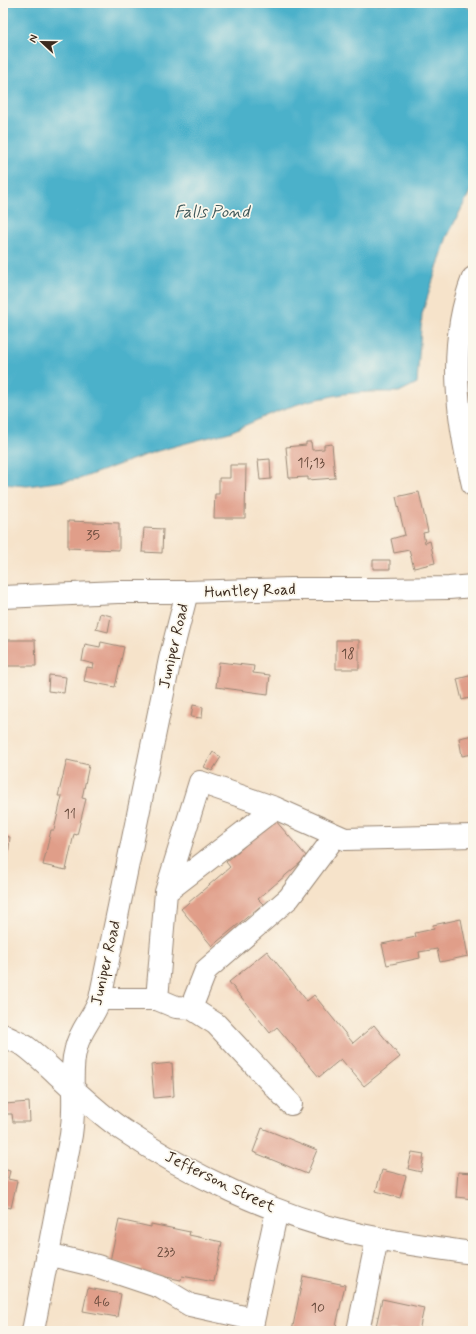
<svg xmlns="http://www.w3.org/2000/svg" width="476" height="1334" font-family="Mynerve,sans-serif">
<rect width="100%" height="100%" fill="#fbf7ec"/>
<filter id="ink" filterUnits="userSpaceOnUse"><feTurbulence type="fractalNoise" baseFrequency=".025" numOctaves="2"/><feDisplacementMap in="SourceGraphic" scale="8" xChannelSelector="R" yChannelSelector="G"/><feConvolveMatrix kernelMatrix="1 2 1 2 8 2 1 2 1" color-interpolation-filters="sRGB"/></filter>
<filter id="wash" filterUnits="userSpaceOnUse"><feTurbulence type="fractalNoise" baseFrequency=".012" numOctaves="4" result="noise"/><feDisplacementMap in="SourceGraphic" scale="16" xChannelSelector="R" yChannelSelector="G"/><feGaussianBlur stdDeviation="0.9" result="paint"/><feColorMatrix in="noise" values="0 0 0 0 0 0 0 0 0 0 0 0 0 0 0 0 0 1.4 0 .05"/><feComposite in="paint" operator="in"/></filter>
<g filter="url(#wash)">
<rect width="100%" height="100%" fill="#f6e3ca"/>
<path fill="#4bb1ca" stroke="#436e74" d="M3,3H460L473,10V186L447,237L422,314L417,383L399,392H369L343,394L308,401L280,410L230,432L194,441L154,452L79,479L27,486L3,484Z"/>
<g id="blocks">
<path fill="#e09e89" d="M306,442H311L312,450L324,449V445L332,444L335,478L308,480V477L289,478L286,447L306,445Z
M270,459L271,479L260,480L258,460Z
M230,465H246L245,518H214L215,494H219V478H230Z
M419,492L428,532L423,533L425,543L430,541L435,563L414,568L409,550L394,553L391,539L405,535L396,497Z
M68,521L119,523V550L68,548Z
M144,528L163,529L162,553L142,552Z
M373,560H390V569H373Z
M100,613L111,616L108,632L96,629Z
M3,640H35L36,666H3Z
M336,640H359V669H336Z
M101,642L124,647L115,687L84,681L87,667L93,668L94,664L82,661L85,644L100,647Z
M219,662L254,666L253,673L270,675L268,694L216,687Z
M49,675L66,677L64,693L48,691Z
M473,675V697L462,700L457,679Z
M193,705L203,707L202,718L191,717Z
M473,735V754L462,756L459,738Z
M213,752L221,757L212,771L204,767Z
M67,760L89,765L82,798L86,799L77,835L74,834L66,870L43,865L51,830H54L62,796H58Z
M275,820L307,857L258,899L263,904L212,946L181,909L230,867L226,862Z
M3,836L10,837L7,865H3Z
M461,919L468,956L440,962L437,949L419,952L420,958L387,965L382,944L416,937L415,933L434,929L433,925Z
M267,951L307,1001L314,995L353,1043L374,1025L400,1057L364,1086L341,1059L319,1077L277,1027L270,1033L229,982Z
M172,1063L174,1096L154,1098L151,1065Z
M3,1096H4L5,1104L29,1102L30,1122H13L12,1114H3Z
M262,1128L317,1150L307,1174L253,1152Z
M412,1152L424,1154L421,1172L408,1169Z
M3,1169L10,1171L8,1179L17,1181L11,1208L3,1206Z
M382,1170L406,1176L400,1198L376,1191Z
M458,1172L473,1173V1199L456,1197Z
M119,1220L151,1227V1224L190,1232L189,1235L222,1242L214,1282L182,1276L181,1280L141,1272L142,1268L110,1261Z
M303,1276L345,1285L335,1331H292Z
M88,1288L121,1294L117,1317L83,1311Z
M382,1299L424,1308L419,1331H375Z"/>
</g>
</g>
<g filter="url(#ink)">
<use href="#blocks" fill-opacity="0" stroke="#988674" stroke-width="1"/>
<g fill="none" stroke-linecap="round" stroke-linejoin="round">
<g stroke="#988674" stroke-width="24">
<path id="minor" d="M473,278C447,344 457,418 473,485
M3,597L118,592H187L291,589H382L449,588L473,586
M166,892L275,808
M100,999H157L166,892L200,782L275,808L345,839L473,836
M157,999L176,1007L191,1008L206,970L289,898L336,835
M191,1008L216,1024L291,1104
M3,1035C10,1039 18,1042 25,1046C36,1054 46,1064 57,1074C78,1093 99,1114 123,1130C188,1174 272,1214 348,1232C389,1242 431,1247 473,1253
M47,1254L97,1266L160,1287L190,1305L253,1319
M33,1331L71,1135C72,1127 73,1118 73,1110C74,1089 70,1069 76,1048C80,1030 94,1017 100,999L170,659L187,592
M251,1331L277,1210
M358,1331L377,1239"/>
</g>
<use href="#minor" stroke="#fff" stroke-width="22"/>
</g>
</g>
<g text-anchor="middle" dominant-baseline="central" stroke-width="3.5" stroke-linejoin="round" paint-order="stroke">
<g font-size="14" fill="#644739">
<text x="311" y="463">11;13</text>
<text x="93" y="535">35</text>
<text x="348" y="654">18</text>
<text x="70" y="814">11</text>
<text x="166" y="1252">233</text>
<text x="102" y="1302">46</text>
<text x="318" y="1308">10</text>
</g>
<g font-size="16" fill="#3b2a1e" stroke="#fbf7ec">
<text transform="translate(250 591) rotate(-2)">Huntley Road</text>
<text transform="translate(174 646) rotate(-77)">Juniper Road</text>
<text transform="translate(106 963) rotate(-77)">Juniper Road</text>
<text transform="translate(220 1182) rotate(26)">Jefferson Street</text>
</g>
<g font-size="17" font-style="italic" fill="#41595a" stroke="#fbf7ec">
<text x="212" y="212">Falls Pond</text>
</g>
</g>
<rect width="476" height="1334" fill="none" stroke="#fbf7ec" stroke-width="16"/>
<g transform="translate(42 42) rotate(292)" stroke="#fbf7ec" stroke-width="3" paint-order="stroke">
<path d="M0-3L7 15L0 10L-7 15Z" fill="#3b2a1e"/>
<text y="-6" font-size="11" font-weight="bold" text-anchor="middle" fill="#3b2a1e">N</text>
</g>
</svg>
